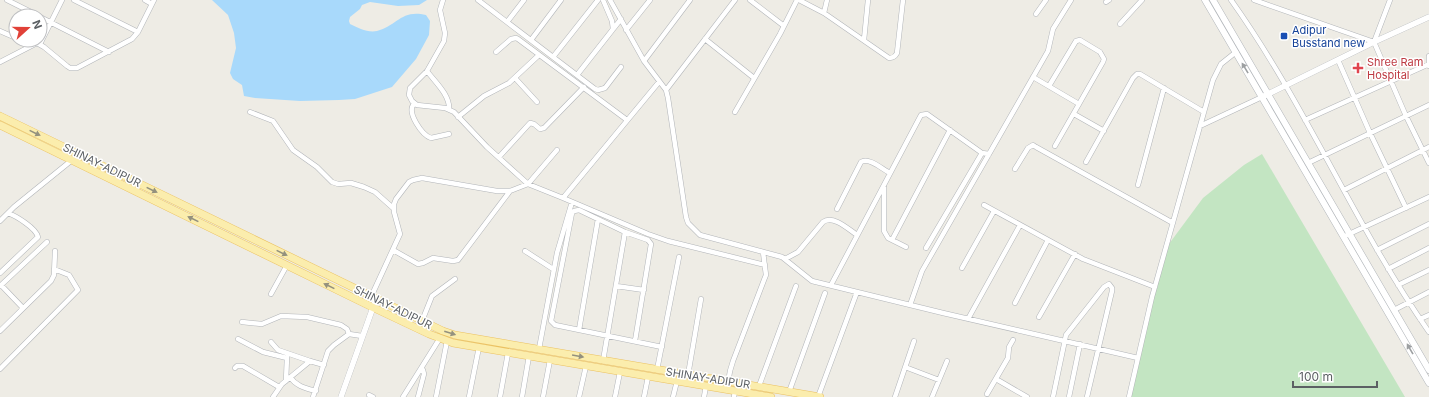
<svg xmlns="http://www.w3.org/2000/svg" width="1429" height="397" font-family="Inter,sans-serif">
<rect width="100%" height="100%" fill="#eeece5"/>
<path fill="#c3e5c2" d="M1262,154L1405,397H1127L1163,252L1203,198L1244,165Z"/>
<path fill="#a8d9fb" d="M212,0H427L419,5L398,6L370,2L362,5L360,9L350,17L349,21L350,24C358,28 368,33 377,31C397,26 401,9 426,15L430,21L429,35L416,59L392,87L355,99L339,100L300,101L255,98L244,96L242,85L233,79L230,73L236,48L234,33L228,15Z"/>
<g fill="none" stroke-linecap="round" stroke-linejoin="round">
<g stroke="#b2b5b9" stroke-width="5.5">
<path id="minor" d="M7,0L39,16
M74,0L138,32
M145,0L152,4
M443,0L440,10L445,33L444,41L427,71L410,88L409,95L412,101L417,105L445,108L454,112L487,147L528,184L563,198
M478,0L595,89L598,90L605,88L621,67
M603,0L612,21L613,29
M610,0L644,61L666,90L668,98L686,217L688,223L700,235L782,257L812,281L943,313L1138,358
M750,0L784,26
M799,0L824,13
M827,0L824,13L889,58C893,58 895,57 897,53L903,0
M1231,0C1306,105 1355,226 1429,332
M1254,0L1374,42
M1390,0L1374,42L1406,116L1429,163
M1106,2L1109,0
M1036,14L1046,0
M40,17L109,52
M507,22L524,0
M1120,24L1142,0
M626,30L650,0
M0,31L16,38
M705,39L754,78
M19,40L31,46
M531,40L561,0
M864,40L868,0
M40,44L62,0
M496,52L511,39L516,38L518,39L627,120
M1429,56V66
M553,57L598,0
M1338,60L1370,133L1406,208
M644,61L690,0
M0,62L37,43L44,47L67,66L70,68H77L132,39L138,32L154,0
M427,71C435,82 450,95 449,109
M577,75L621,19
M1033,77L1079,104
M515,78L537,102
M659,82L563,198L648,234L668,241L765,265
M1049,86L1076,41L1080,40L1100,52L1104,59L1103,62L1055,146
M666,90L735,0
M414,104C406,112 422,135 431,138L449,134
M250,112L273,121L293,150L317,167L332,182L338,184L351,183L364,187L375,192L393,208
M735,112L780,34L797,0
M1074,114L1104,131
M458,117L484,96L509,83L539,55
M1305,120L1429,64
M1200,126L1262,97
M499,157L530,123L534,124L540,129L544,128L584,87
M1086,162L1133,78L1137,74H1140L1204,112
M1308,163L1429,105
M1015,169L1028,148L1033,145L1036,147L1173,223
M1138,185L1164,88
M884,187V231L888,238L906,247
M1344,190L1429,147
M984,205L1083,259L1155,287
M837,209L861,162C869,157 882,169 890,173
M0,221L14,207L72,160
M1347,235L1429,197
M892,240L950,130
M926,248L982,153
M393,250L418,264L423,263L433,258L453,261L458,260L510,191
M1377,250L1429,224
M525,251L553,269
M785,259L798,252L823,222C834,215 848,229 857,235
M962,268L994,211
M1388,269L1429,248
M0,273L38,237C36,228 16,216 8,213
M1,285L23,308
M831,285L921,115L927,114L982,153L989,154
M1398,285L1429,270
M0,286L47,242
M616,286L644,290
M271,294L287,265
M371,297L400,234L394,212V204L396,199L409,182L413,180L422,178L497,191H510L528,184L557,150
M1015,303L1048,240
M910,305L922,271L1048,51L1053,29L1071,0
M1394,310L1429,292
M1039,317L1075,254
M968,319L1020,225
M1420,319L1429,315
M422,321L432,296L455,279
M242,322L262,324L281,316L307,317L341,325L347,329L349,334
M579,330L598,219
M0,331L51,281L54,275L55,251
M238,339L263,352L287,358
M635,341L651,244L648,240L625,232L579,210L574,211L572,213L551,321L555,325L662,347
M271,342L278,350L310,361
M539,349L557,253L572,202
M603,361L625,232
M905,367L939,380
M235,368L237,366H243L279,387
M0,369L78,290L69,275L54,269
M657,370L679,257
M688,375L701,299
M290,377C296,386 305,388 316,391
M996,379L1027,397
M286,381L287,357
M759,386L796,286
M727,389L730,371L733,361L764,280L766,275L763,252
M789,392L825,293
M987,394L1008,358L1009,347L1013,340
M369,395L373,397
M273,397L282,384L310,361L324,365
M313,397L328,351L334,345L349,334L362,336
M403,397L440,338
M418,397L424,374L423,370L421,369
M436,397L447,341
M469,397L479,347
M500,397L508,353
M522,397L529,356
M543,397L550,360
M579,397L586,366
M615,397L620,372
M644,397L648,377
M673,397L677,381
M704,397L706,386
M734,397L735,391
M818,397L857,292
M895,397L914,341
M932,397L947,361
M1053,397L1066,335L1104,287L1109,284L1112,288V291L1087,397
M1069,397L1080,344
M1129,397L1152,297L1213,80L1221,64L1236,52"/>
</g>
<g stroke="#b2b5b9" stroke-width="6">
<path id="tertiary" d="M1262,97L1374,42L1429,17
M341,397L376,299"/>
</g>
<g stroke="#b3b7bb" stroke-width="7">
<path id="secondary" d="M1205,0L1429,383
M1213,0L1429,370"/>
</g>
<g stroke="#ebc161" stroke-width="8">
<path id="primary" d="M0,116L443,331L455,335L820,397
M0,125L372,307L429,334L453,343L771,397"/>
</g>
<use href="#minor" stroke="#fff" stroke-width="4.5"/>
<use href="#tertiary" stroke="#fff" stroke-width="5.5"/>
<use href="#secondary" stroke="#fff" stroke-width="6"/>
<use href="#primary" stroke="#fbedad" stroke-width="7"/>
</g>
<defs><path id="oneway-solid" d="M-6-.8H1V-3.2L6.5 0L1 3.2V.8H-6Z"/></defs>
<g fill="#9da0a2">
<use href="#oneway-solid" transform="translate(1245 68) rotate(-121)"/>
<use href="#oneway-solid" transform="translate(1410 349) rotate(-120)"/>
</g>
<g fill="#94917e">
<use href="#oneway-solid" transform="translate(35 133) rotate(26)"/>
<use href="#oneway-solid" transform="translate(152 190) rotate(26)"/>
<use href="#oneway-solid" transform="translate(193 219) rotate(-154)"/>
<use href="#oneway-solid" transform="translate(282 253) rotate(26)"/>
<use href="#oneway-solid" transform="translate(329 286) rotate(-154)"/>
<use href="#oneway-solid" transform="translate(450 333) rotate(17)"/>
<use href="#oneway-solid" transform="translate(578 356) rotate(10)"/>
</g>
<rect fill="#1a4fb4" stroke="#fff" stroke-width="1.5" x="1280" y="32" width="8" height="8" rx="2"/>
<path fill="#e0444e" stroke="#fff" stroke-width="1.5" d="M1356 62h4v4h4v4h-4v4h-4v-4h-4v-4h4z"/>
<g text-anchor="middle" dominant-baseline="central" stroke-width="3" stroke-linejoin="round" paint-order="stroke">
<g font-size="11" fill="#164399" stroke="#fff" text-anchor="start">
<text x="1292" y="30">Adipur<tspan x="1292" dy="13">Busstand new</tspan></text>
</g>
<g font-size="11" fill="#be3a42" stroke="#fff" text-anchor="start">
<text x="1367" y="62">Shree Ram<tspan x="1367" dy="13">Hospital</tspan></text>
</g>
<g font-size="11" fill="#5c6064" stroke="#fff">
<text transform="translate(102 165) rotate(26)">SHINAY-ADIPUR</text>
<text transform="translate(393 307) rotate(26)">SHINAY-ADIPUR</text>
<text transform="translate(708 378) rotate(9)">SHINAY-ADIPUR</text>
</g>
</g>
<g transform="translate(28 28) rotate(69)"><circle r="19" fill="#ffffff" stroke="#bebfc1"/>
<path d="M0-3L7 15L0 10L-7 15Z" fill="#e14138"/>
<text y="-6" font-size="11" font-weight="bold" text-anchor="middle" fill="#5c6064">N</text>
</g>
<path d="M1293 381v6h84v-6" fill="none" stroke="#5c6064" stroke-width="2"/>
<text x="1299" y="381" font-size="12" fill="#5c6064" stroke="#ffffff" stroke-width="3" paint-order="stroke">100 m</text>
</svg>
